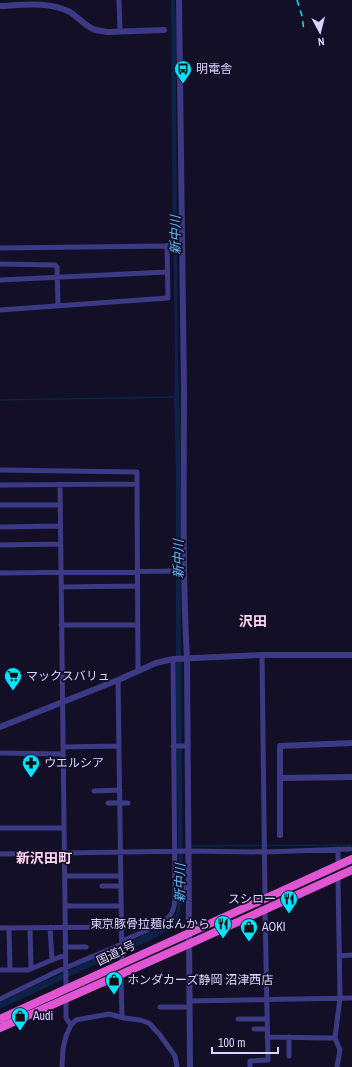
<svg xmlns="http://www.w3.org/2000/svg" width="352" height="1067" font-family="'Archivo Narrow','Noto Sans JP',sans-serif">
<rect width="100%" height="100%" fill="#130f26"/>
<path fill="#0c2248" d="M171,0H175L177,48L176,78L178,368L180,412V494L183,897L178,921L167,931L149,941L90,967L0,1009V1002L168,924C179,918 178,901 179,890L176,738V471L174,401L175,360L172,157Z"/>
<g fill="none" stroke-linecap="round" stroke-linejoin="round">
<path stroke="#0c2248" stroke-width="1.5" d="M0,400L176,397
M189,846L352,845"/>
<path stroke="#3d3a85" stroke-width="5" d="M119,0L120,31
M0,248L167,246L168,298L0,310
M0,264L55,265L57,267L58,306
M0,280L167,272
M0,470L137,472V484
M60,484L66,989
M0,485L137,484L138,671
M0,505H60
M0,527L60,526
M0,545L60,544
M0,573L184,571
M61,587L137,586
M61,625H138
M262,655L265,898
M118,680L122,963
M173,746H187
M63,747L119,746
M0,753L63,754
M94,791L120,790
M108,803H128
M0,828H64
M338,849V865
M0,854L188,851L265,852L350,849
M65,876H121
M102,886H121
M175,888L189,887
M65,906H121
M50,927L52,960
M0,928L121,927L142,926
M9,928L10,970
M30,928L31,969
M122,941C135,935 164,925 171,914C174,909 175,903 175,898L173,659
M65,947H86
M339,956L352,955
M0,970H28L52,960L65,955
M121,974L122,1017
M66,998V1018L71,1025
M0,999L58,971L122,944
M189,1001L352,998
M160,1007H189
M238,1019H267
M254,1029H267
M267,1037C290,1037 313,1038 335,1038
M289,1037V1056
M62,1067L63,1049L66,1036L71,1025L76,1020L109,1014L124,1018L140,1020L149,1023L160,1035L175,1056L177,1067
M250,1067V1061L268,1060L265,909
M337,1067L340,1050L335,1038L340,998L338,876"/>
<path stroke="#3d3a85" stroke-width="6" d="M179,0C180,130 182,260 184,390C184,479 182,569 187,658L190,1067
M0,6C22,5 49,1 70,12C78,17 84,25 93,29C97,31 103,31 108,32L164,30
M167,246H182
M0,727L118,680L156,663L173,659L262,655H352
M280,778V746L352,743
M280,835V778L352,777"/>
<path stroke="#e055d1" stroke-width="8" d="M0,1019L352,859
M0,1028L189,944L352,870"/>
<path stroke="#00e5ff" stroke-width="1.5" stroke-dasharray="6 5" stroke-linecap="butt" d="M297,0L302,16L304,31"/>
</g>
<defs>
<g id="bus-pin" transform="scale(0.9)"><path d="M0 17L-7.5 6A9.5 9.5 0 1 1 7.5 6Z" fill="#00e5ff" stroke="#130f26"/><path d="M-5-6H5V4H4V6H2V4H-2V6H-4V4H-5ZM-3.5-4V0h7V-4ZM-3.5 1.2v1.5H-2V1.2ZM2 1.2v1.5H3.5V1.2Z" fill="#111"/></g>
<g id="supermarket-pin" transform="scale(0.9)"><path d="M0 17L-7.5 6A9.5 9.5 0 1 1 7.5 6Z" fill="#00e5ff" stroke="#130f26"/><path d="M-6-5.5h2.5l.6 2H6L4.5 2H-2.5L-4.4-4H-6ZM-1.5 3.2a1.3 1.3 0 1 0 .1 0ZM3 3.2a1.3 1.3 0 1 0 .1 0Z" fill="#111"/></g>
<g id="pharmacy-pin" transform="scale(0.9)"><path d="M0 17L-7.5 6A9.5 9.5 0 1 1 7.5 6Z" fill="#00e5ff" stroke="#130f26"/><path d="M-2-6h4v4h4v4h-4v4h-4v-4h-4v-4h4Z" fill="#111"/></g>
<g id="restaurant-pin" transform="scale(0.9)"><path d="M0 17L-7.5 6A9.5 9.5 0 1 1 7.5 6Z" fill="#00e5ff" stroke="#130f26"/><path d="M-5-6h1v4h1v-4h1v4h1v-4h1v5L-1.5 .5V6h-2V.5L-5-1ZM5-6V6H3V1.5H1.5Q1.5-4 5-6Z" fill="#111"/></g>
<g id="shop-pin" transform="scale(0.9)"><path d="M0 17L-7.5 6A9.5 9.5 0 1 1 7.5 6Z" fill="#00e5ff" stroke="#130f26"/><path d="M-5-2.5h2.3a2.7 3.5 0 0 1 5.4 0H5L5.5 6h-11ZM-1.5-2.5h3a1.5 2.3 0 0 0-3 0Z" fill="#111"/></g>
</defs>
<g fill-rule="evenodd">
<use href="#bus-pin" x="183" y="69"/>
<use href="#supermarket-pin" x="13" y="676"/>
<use href="#pharmacy-pin" x="31" y="763"/>
<use href="#restaurant-pin" x="289" y="899"/>
<use href="#restaurant-pin" x="223" y="924"/>
<use href="#shop-pin" x="249" y="927"/>
<use href="#shop-pin" x="114" y="980"/>
<use href="#shop-pin" x="20" y="1016"/>
</g>
<g text-anchor="middle" dominant-baseline="central" stroke-width="3.5" stroke-linejoin="round" paint-order="stroke">
<g font-size="12" fill="#d9d4ff" stroke="#130f26" text-anchor="start">
<text x="196" y="69">明電舎</text>
<text x="26" y="676">マックスバリュ</text>
<text x="44" y="763">ウエルシア</text>
<text x="276" y="899" text-anchor="end">スシロー</text>
<text x="210" y="924" text-anchor="end">東京豚骨拉麺ばんから</text>
<text x="262" y="927">AOKI</text>
<text x="127" y="980">ホンダカーズ静岡 沼津西店</text>
<text x="33" y="1016">Audi</text>
</g>
<g font-size="12" fill="#d9d4ff" stroke="#130f26">
<text transform="translate(116 953) rotate(-25)">国道1号</text>
</g>
<g font-size="13" font-style="italic" fill="#62b6ff" stroke="#130f26">
<text transform="translate(175 235) rotate(-90)">新中川</text>
<text transform="translate(178 559) rotate(-90)">新中川</text>
<text transform="translate(180 883) rotate(-89)">新中川</text>
</g>
<g font-size="14" font-weight="bold" fill="#ffd6f0" stroke="#130f26">
<text x="253" y="621">沢田</text>
<text x="44" y="858">新沢田町</text>
</g>
</g>
<g transform="translate(320 32) rotate(173)" stroke="#130f26" stroke-width="3" paint-order="stroke">
<path d="M0-3L7 15L0 10L-7 15Z" fill="#d9d4ff"/>
<text y="-6" font-size="11" font-weight="bold" text-anchor="middle" fill="#d9d4ff">N</text>
</g>
<path d="M212 1047v6h66v-6" fill="none" stroke="#d9d4ff" stroke-width="2"/>
<text x="218" y="1047" font-size="12" fill="#d9d4ff" stroke="#130f26" stroke-width="3" paint-order="stroke">100 m</text>
</svg>
